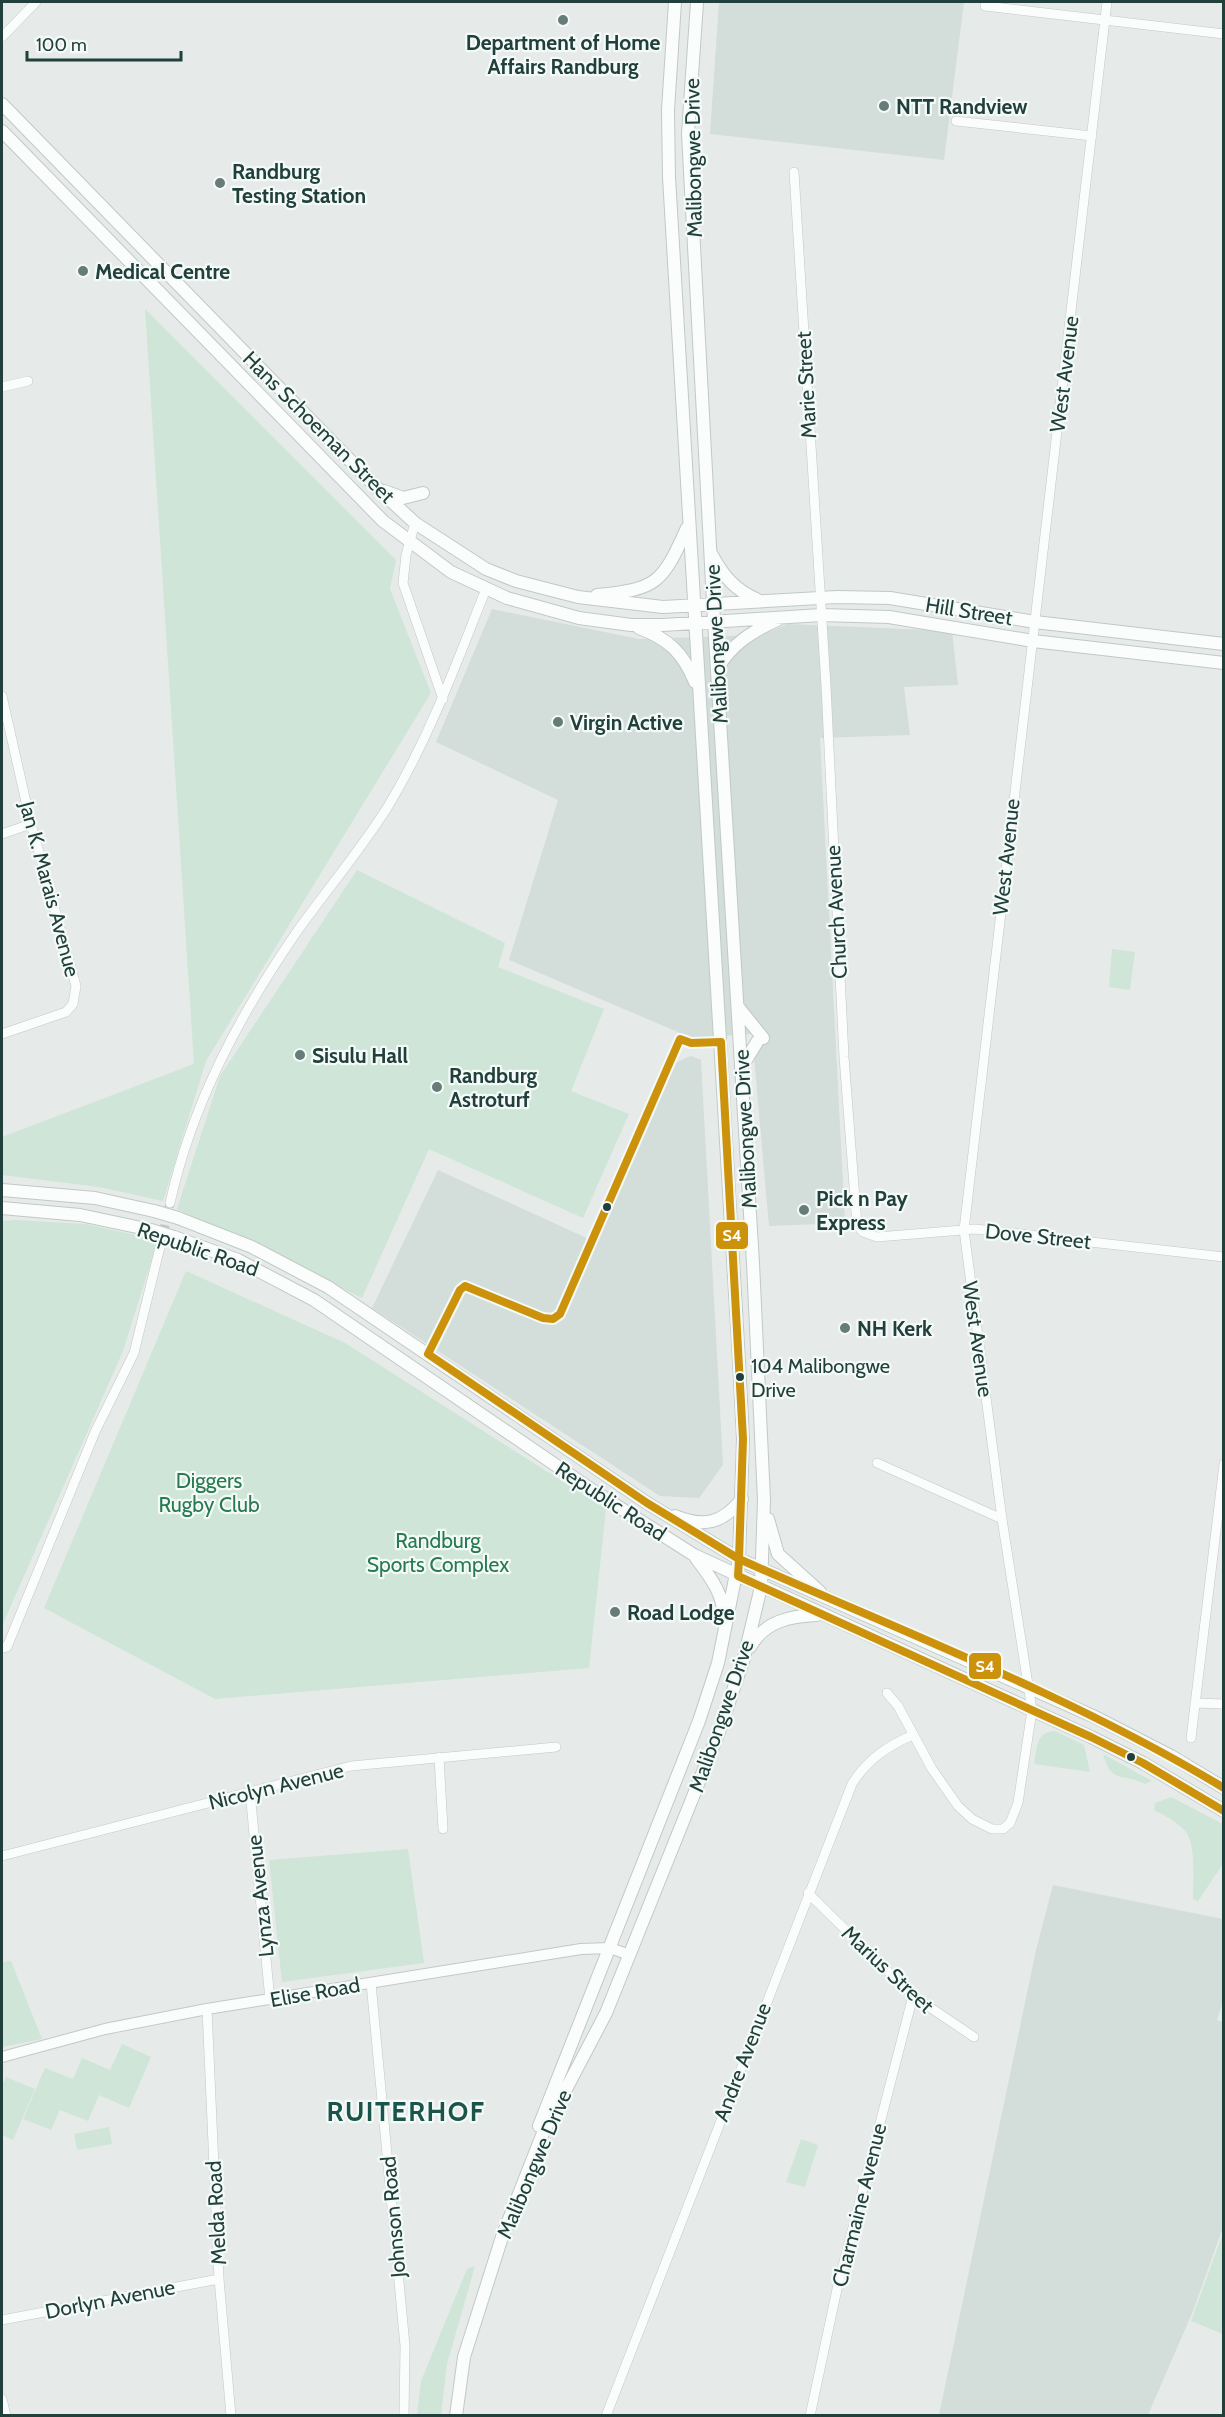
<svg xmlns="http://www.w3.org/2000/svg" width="1225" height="2417" font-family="Cabin,sans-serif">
<rect width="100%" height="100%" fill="#e6ebe9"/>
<path fill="#d3ddd9" d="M719,2H964L944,160L710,134Z
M492,609L639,639L761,635L788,624L952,631L958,685L904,687L910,735L820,738L845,1223L769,1226L752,1034L692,1038L509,960L558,800L436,742Z
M691,1056L701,1060L723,1465L699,1498L660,1496L372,1308L438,1170L591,1240L665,1067Z
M1053,1885L1223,1919V2001L1217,2020L1224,2022L1223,2227L1193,2311L1148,2415H939L1036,1950Z"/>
<path fill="#cee5d7" d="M145,309L396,560L390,589L431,693L206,1061L163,1201L99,1187L2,1175V1137L194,1064Z
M357,870L505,943L498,967L604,1009L571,1091L629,1114L583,1218L429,1149L362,1298L177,1209L220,1076Z
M1112,949L1135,952L1130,990L1109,987Z
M15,1220L85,1224L158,1240L123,1351L2,1626V1221Z
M186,1271L345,1343L606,1509L589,1668L215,1699L44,1608Z
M1055,1731L1084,1745L1090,1772L1034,1764C1037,1749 1036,1731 1055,1731Z
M1103,1754L1152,1781L1145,1784C1121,1772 1112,1785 1103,1754Z
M1171,1797L1223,1824V1864L1198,1901L1193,1899C1193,1883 1196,1844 1186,1832C1178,1822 1165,1816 1154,1810L1155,1803Z
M408,1849L424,1963L282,1982L269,1860Z
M11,1961L42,2039L2,2047V1962Z
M122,2044L151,2057L129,2108L99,2095L88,2121L60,2110L61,2107L51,2130L23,2119L45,2068L73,2079L82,2058L110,2070Z
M6,2077L35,2089L13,2140L2,2135V2086Z
M109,2127L112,2144L77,2150L74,2134Z
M801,2139L818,2145L805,2187L786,2182Z
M1223,2233V2334L1191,2321Z
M475,2266L447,2364L441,2415H417L421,2381L467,2269Z"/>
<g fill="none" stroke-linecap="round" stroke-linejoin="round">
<path stroke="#bfc9c6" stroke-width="9" stroke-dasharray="9 4.5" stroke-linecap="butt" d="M160,1247L170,1203"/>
<g stroke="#c3c8c6" stroke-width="10">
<path id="minor" d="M985,6L1224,34
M2,37L36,2
M956,121L1092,136
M794,172L826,686L844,1057L857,1225L863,1232L877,1237L975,1229L1224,1257
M2,387L28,381
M415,523L406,555L403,583L443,699
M2,696L31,824L76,986L73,1004L66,1012L2,1034
M2,834L31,824
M170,1203C192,1104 239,1016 296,933C326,891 359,852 387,808C429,739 456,664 486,589
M877,1463L1002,1519
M2,1648L7,1647L95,1432L134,1353L160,1247
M887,1693L898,1706L932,1769L958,1806L972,1819L992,1829H1003L1010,1823L1018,1803L1032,1710L1002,1519L964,1230L1107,2
M1195,1703L1224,1704
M1191,1738L1224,1464
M439,1757L443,1829
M250,1792L270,2000
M2,1856L351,1766L556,1747
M808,1893L913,1996L974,2037
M371,1983L405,2346L404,2416
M207,2009L219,2279L231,2416
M2,2320L219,2279
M2,2399L6,2416
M606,2416L852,1784C867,1760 887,1746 913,1735
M810,2416L837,2289L913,1996"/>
</g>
<g stroke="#c3c8c6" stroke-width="12">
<path id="tertiary" d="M2,2057L105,2029L207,2009L581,1949L610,1948L630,1955"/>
</g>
<g stroke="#c1c9c6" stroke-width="14">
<path id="secondary" d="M2,104L375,486L415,523L486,569L516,581L578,597L663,607L837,597L890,598L1035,622L1224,644
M2,131L383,521L451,572L507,598L579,618L631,625H663L821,615L889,617L1033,641L1224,663
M384,491L403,498L423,493
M712,555C724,577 735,590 758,600
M597,595C658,589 662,583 687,528
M639,628C669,639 683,653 695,682
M717,669C732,644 751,632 777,620
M738,1007L763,1038
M741,1068L759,1039
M2,1190L95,1198L154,1211
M2,1208L80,1215L151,1230
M178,1218L252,1247L328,1287L647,1503L739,1559L1095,1717L1171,1756L1224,1788
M174,1237L238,1260L314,1300L592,1490L694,1555L1091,1737L1143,1763L1224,1811
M675,1516C704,1528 723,1523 742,1499
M768,1519L778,1554L820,1592
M696,1558C711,1578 724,1594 724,1620
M750,1647C765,1621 790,1616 817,1615
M539,2126L699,1721L718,1663L739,1559L743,1439L739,1361L669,177L668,110L675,2
M456,2416L464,2357L502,2237L543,2133L606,2013L719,1732L744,1658L761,1587L764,1500L753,1263L714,621L688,134L697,2"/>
</g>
<use href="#minor" stroke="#fbfcfc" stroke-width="9"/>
<use href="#tertiary" stroke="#fbfcfc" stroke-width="10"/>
<use href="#secondary" stroke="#fbfcfc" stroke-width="12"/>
<g stroke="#c1c9c6" stroke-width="14" stroke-linecap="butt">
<path id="secondary-bridge" d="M154,1211L178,1218
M151,1230L174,1237"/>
</g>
<use href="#secondary-bridge" stroke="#fbfcfc" stroke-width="12"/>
<g stroke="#f4faf7" stroke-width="12">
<path id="bus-1" d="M680,1039L691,1043L721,1042L743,1439L739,1559L647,1503L428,1354L460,1290L465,1286L543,1318L553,1319L560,1314Z
M739,1559C901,1631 1072,1696 1224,1788
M739,1559L738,1576L1091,1737L1143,1763L1224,1811"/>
</g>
<use href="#bus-1" stroke="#cc920c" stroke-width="8"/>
</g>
<g fill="#667c78" stroke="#f4faf7" stroke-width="2">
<circle cx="563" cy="20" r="6"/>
<circle cx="884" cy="106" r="6"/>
<circle cx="220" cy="183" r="6"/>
<circle cx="83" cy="271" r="6"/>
<circle cx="558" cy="722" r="6"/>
<circle cx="300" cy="1055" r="6"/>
<circle cx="437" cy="1087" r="6"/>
<circle cx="804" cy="1210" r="6"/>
<circle cx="845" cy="1328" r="6"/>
<circle cx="615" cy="1612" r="6"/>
</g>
<g fill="#21403b" stroke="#f4faf7" stroke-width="2">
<circle cx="607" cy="1207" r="5"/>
<circle cx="740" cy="1377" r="5"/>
<circle cx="1131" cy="1757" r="5"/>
</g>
<g text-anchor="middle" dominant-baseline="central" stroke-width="4.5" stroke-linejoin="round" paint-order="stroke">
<g font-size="20" fill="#21403b" stroke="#f4faf7" text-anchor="start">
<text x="751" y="1366">104 Malibongwe<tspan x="751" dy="24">Drive</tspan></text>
</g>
<g font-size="21" font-weight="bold" fill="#21403b" stroke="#f4faf7" text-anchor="start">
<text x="563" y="42" text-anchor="middle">Department of Home<tspan x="563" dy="24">Affairs Randburg</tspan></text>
<text x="896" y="106">NTT Randview</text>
<text x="232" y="171">Randburg<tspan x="232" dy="24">Testing Station</tspan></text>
<text x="95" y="271">Medical Centre</text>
<text x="570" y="722">Virgin Active</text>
<text x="312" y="1055">Sisulu Hall</text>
<text x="449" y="1075">Randburg<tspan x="449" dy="24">Astroturf</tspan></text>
<text x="816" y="1198">Pick n Pay<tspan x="816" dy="24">Express</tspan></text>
<text x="857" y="1328">NH Kerk</text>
<text x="627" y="1612">Road Lodge</text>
</g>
<g font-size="21" fill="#21403b" stroke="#f4faf7">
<text transform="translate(693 158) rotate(-91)">Malibongwe Drive</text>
<text transform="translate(1064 374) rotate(-83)">West Avenue</text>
<text transform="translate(806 385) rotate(-93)">Marie Street</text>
<text transform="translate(319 427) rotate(45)">Hans Schoeman Street</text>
<text transform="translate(969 611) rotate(9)">Hill Street</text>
<text transform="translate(716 644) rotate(-93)">Malibongwe Drive</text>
<text transform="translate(1006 857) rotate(-84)">West Avenue</text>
<text transform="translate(50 889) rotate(75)">Jan K. Marais Avenue</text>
<text transform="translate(836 912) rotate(-93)">Church Avenue</text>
<text transform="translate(745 1129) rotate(-93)">Malibongwe Drive</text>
<text transform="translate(1038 1236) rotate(6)">Dove Street</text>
<text transform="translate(198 1249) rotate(19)">Republic Road</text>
<text transform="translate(978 1339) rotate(82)">West Avenue</text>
<text transform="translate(611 1501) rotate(33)">Republic Road</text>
<text transform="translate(721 1716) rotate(-71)">Malibongwe Drive</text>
<text transform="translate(276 1786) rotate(-14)">Nicolyn Avenue</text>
<text transform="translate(260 1896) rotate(-96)">Lynza Avenue</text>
<text transform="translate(888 1969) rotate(43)">Marius Street</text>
<text transform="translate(315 1992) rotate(-10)">Elise Road</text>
<text transform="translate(742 2062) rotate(-69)">Andre Avenue</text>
<text transform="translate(534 2164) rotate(-67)">Malibongwe Drive</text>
<text transform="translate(859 2205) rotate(-76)">Charmaine Avenue</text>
<text transform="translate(216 2213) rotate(-93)">Melda Road</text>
<text transform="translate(393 2217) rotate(-95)">Johnson Road</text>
<text transform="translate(110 2299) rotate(-11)">Dorlyn Avenue</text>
</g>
<g font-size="21" fill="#287a4f" stroke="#f4faf7">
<text x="209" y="1480">Diggers<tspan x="209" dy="24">Rugby Club</tspan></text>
<text x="438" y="1540">Randburg<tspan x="438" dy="24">Sports Complex</tspan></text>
</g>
<g font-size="27" font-weight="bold" letter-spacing="1.5" fill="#1b544b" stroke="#f4faf7">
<text x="406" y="2111">RUITERHOF</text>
</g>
</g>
<g stroke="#f4faf7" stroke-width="2">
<rect x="715" y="1221" width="34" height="29" rx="6" fill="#cc920c"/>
<rect x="968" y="1652" width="34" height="28" rx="6" fill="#cc920c"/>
</g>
<g font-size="16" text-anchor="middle" font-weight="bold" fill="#fff">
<text x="732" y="1241">S4</text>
<text x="985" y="1672">S4</text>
</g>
<rect width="1225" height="2417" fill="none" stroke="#21403b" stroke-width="6"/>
<path d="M27 51v9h154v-9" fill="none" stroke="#21403b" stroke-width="3"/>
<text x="36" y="51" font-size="18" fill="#21403b" stroke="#f4faf7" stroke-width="4.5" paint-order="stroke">100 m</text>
</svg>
